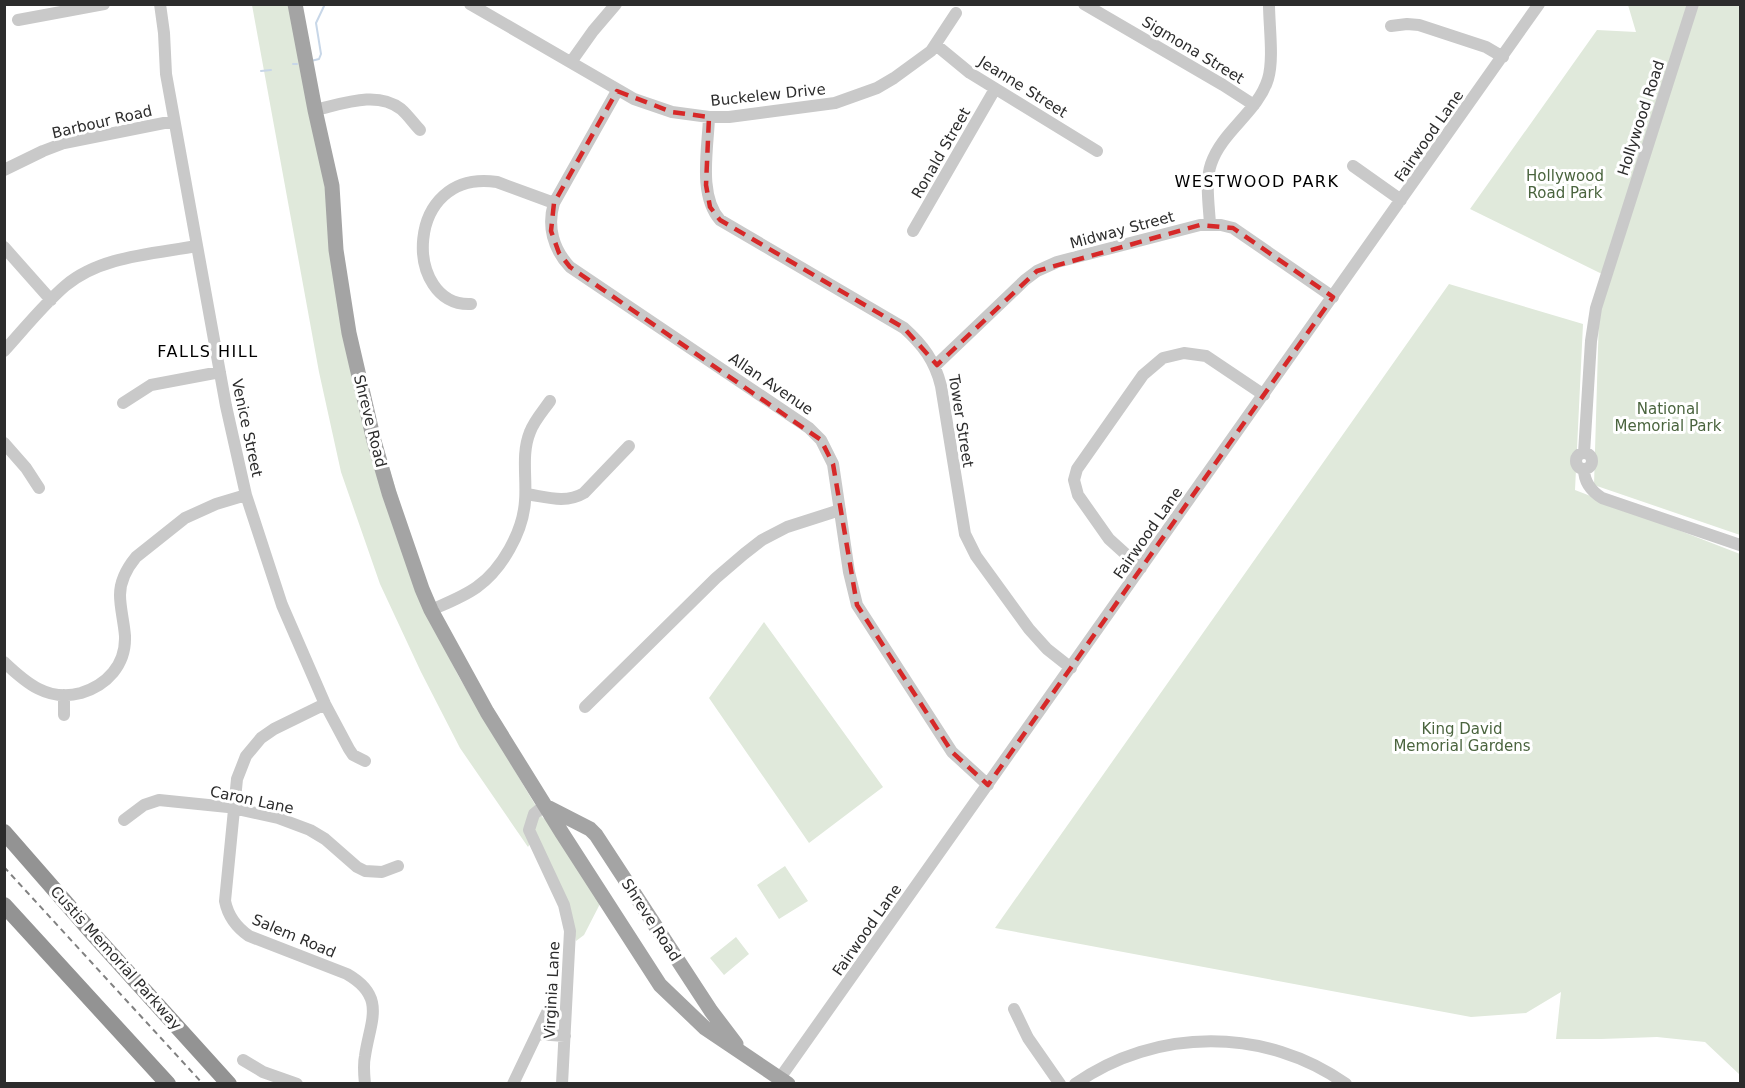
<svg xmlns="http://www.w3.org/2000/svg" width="1745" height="1088" font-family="'DejaVu Sans',sans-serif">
<rect width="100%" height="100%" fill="#fff"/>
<path fill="#e0e9db" d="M252,5H290L326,169L339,298L440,639L459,677L543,818L548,820L601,902L584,935L576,941L570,907L535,835L528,847L460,748L421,672L380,584L341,472L319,372Z
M1628,5H1690L1602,274L1470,209L1597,30L1636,32Z
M1698,5H1740V535L1594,485L1599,315Z
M1449,284L1583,324L1575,490L1740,554V1075L1705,1042L1657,1037L1601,1039H1556L1561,992L1526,1013L1471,1017L995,928Z
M764,622L883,787L809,843L709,698Z
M785,866L808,901L779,919L757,885Z
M736,937L749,954L724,975L710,958Z"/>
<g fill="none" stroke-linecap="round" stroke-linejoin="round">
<path stroke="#c8d7e8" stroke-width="2" d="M311,61L319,59L321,54L316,23L325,4
M293,64H297
M261,71L271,70"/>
<path stroke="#c9c9c9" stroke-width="12" d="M160,4L164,33L166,74L226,406L246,495L282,605L325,704L349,749L353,755L365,761
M470,4L634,99L672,112L709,117H729L835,103L877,88L894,78L931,51L956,13
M1084,4L1223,85L1254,105
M18,20L104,4
M1391,26L1407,24L1419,25L1486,47L1503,57
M936,45L970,73L1097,151
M571,62L593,31L616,4
M617,91L554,203C547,226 553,249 570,267L809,428L821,440L833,464L849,572L857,605L952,752L988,785
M315,110C342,104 377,90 401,109C408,115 414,124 420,130
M709,117C708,149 698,195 720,220L904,328C923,345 935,361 941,386L965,534L976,556L1029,629L1047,649L1071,668
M1353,166L1401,200
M4,170L43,151L64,143L174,121
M1210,224C1209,206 1205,181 1211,164C1222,131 1258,112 1268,79C1274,59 1269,26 1269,4
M913,231L995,89
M4,247L51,300
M471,304C403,307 403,168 497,182L554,203
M4,351C24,329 43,305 65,286C100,256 153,254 197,246
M935,366L1025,280L1037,271L1057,262L1200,225H1221L1233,228L1333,297
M123,403L151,385L220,372
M4,443L26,468L39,488
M1584,453L1591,341L1596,308L1693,4
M1576 461a8 8 0 1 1 16 0a8 8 0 1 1-16 0Z
M1584,469C1584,482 1591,491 1602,498L1740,545
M526,494C546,497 566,504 584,493L629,446
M1141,568L1109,539L1078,495L1074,480L1077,469L1143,375L1163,358L1184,353L1206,356L1264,395
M431,610C447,603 463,597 477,587C502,569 523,532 525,501C527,478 521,454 530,432C534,421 543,411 550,401
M4,662C26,683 48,702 81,693C107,685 126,665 125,636C124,622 120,608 120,595C120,580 127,568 136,557L185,518L216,504L246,495
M64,695V715
M325,704L274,729L261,738L246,756L237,779L225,901C228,916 236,927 249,936L347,974C387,997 370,1021 365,1056C363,1065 364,1074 365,1084
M585,707L716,578L744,554L762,540L787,527L840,510
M545,805L534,814L529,830L564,905L570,931L562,1084
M124,820L144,805L159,800L228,807L278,818L310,830L325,839L357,867L365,871L382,872L398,866
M1014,1009L1028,1038L1060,1084
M537,1034L565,1036
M243,1060L263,1072L297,1084
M780,1078L1539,4
M513,1084L553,1000
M1075,1084C1156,1027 1266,1027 1346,1084"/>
<path stroke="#a4a4a4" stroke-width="15" d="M295,4L315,110L332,186L336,250L349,333L374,441L389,493L422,589L431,610L487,712L562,833L660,985L705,1028L788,1084
M549,808L590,829L596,835L711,1011L736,1044"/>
<path stroke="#939393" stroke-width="16" d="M4,832L94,935L229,1084
M4,905L168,1084"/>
<path stroke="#818181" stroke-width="2" stroke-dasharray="6 4.5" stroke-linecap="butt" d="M4,867L203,1084"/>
</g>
<path fill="none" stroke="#d62828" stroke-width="4.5" stroke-dasharray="12 8" stroke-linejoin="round" d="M617,91L672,112L709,117L706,185L710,207L720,220L904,328L937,365L1037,271L1200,225L1233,228L1333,297L988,785L952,752L857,605L833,464L821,440L570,267L559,253L551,231L554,203Z"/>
<g text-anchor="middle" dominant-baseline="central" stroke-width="6" stroke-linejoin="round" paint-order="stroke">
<g font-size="15" fill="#2c2c2c" stroke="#fff">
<text transform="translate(1193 50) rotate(31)">Sigmona Street</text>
<text transform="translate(1023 87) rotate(32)">Jeanne Street</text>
<text transform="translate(768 95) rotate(-6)">Buckelew Drive</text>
<text transform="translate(1641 118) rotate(-72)">Hollywood Road</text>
<text transform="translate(102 122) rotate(-13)">Barbour Road</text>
<text transform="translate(1429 136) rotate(-55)">Fairwood Lane</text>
<text transform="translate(941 153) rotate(-60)">Ronald Street</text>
<text transform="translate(1122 230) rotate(-15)">Midway Street</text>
<text transform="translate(771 384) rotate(34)">Allan Avenue</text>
<text transform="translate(370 421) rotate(76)">Shreve Road</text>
<text transform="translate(961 421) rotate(81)">Tower Street</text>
<text transform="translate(247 428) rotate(78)">Venice Street</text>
<text transform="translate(1148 533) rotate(-55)">Fairwood Lane</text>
<text transform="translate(252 800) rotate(12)">Caron Lane</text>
<text transform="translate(651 920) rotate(57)">Shreve Road</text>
<text transform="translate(867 930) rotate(-55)">Fairwood Lane</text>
<text transform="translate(294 936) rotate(23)">Salem Road</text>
<text transform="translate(116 958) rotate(48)">Custis Memorial Parkway</text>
<text transform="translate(552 990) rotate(-87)">Virginia Lane</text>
</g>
<g font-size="15" fill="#4a643e" stroke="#fff">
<text x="1565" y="176">Hollywood<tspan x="1565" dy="17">Road Park</tspan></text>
<text x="1668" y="409">National<tspan x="1668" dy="17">Memorial Park</tspan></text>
<text x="1462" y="729">King David<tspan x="1462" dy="17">Memorial Gardens</tspan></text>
</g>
<g font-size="16" letter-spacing="1.5" fill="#000" stroke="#fff">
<text x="1257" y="181">WESTWOOD PARK</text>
<text x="208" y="351">FALLS HILL</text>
</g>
</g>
<rect width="1745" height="1088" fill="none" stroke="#2c2c2c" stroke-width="12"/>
</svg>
